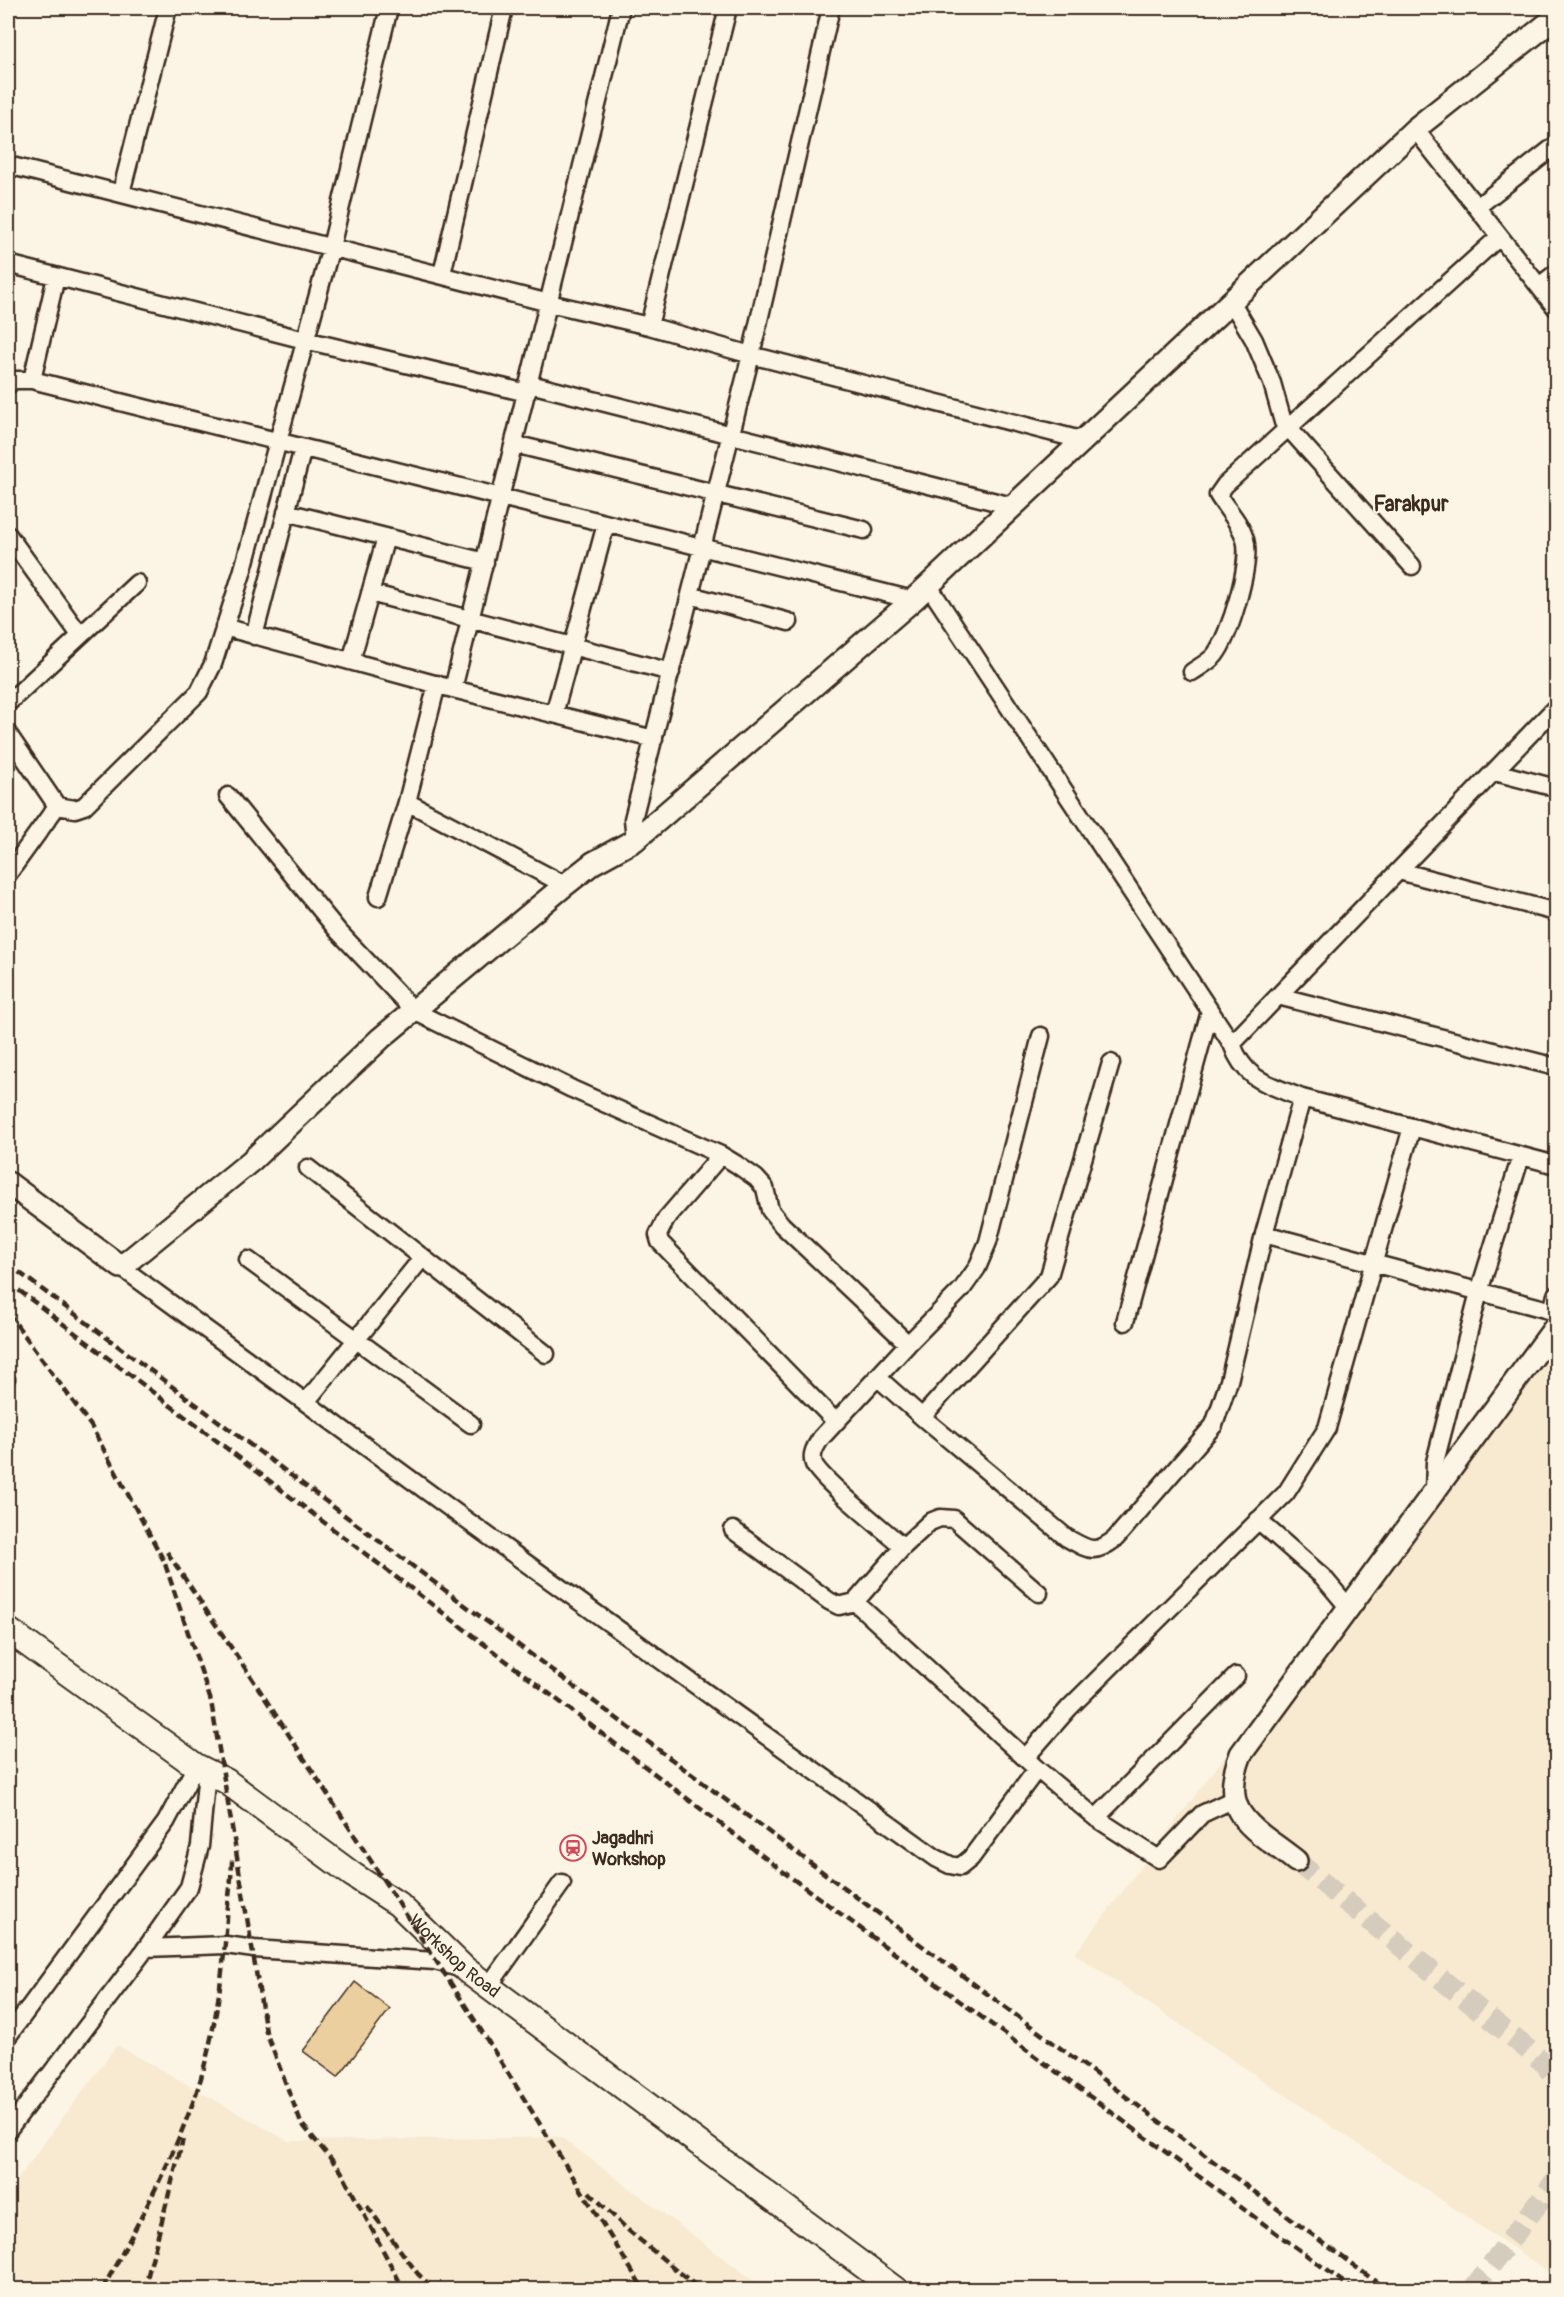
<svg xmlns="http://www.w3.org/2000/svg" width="1564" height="2297" font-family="Pangolin,sans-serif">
<rect width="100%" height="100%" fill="#fcf5e5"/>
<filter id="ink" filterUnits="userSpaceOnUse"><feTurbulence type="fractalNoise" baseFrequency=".0167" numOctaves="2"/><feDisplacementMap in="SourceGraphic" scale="12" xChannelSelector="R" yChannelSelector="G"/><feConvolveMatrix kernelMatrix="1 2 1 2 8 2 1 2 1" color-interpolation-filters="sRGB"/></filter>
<g filter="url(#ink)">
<path fill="#f7ead0" d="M1556,1315V2277L1075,1954L1453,1456Z
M117,2045L288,2141L561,2137L765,2289H8V2192Z"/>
<path fill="#eccf9f" stroke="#3b2a1e" stroke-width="1.5" d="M355,1982L390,2009L338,2077L303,2051Z"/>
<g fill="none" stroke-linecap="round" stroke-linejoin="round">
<path stroke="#d5ccbd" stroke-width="21" stroke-dasharray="21 10" stroke-linecap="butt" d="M1296,1861L1542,2061L1556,2079
M1472,2290L1556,2180"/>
<g stroke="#3b2a1e" stroke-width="13">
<path id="service" d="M8,1381L10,1379"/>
</g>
<g stroke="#3b2a1e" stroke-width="21">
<path id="minor" d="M1415,129L1556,308
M8,165L549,303L649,326L751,355L1081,440
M121,193L168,8
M1477,207L1556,145
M8,264L305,340L527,393
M442,274L504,8
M1539,286L1556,273
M1231,301L1254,340L1272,383L1283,422L1412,566
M649,326L728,8
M32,380L56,277
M530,384L1012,506
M8,385L13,380H32L913,600
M514,444L864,530
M286,512L485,562
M8,535L80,635
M928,585L1232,1044C1245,1081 1268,1084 1302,1098L1556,1165
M370,593L671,672
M690,595L789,622
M224,627L453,689L654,739
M254,636L303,448
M351,661L386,537
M1192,672C1199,667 1209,662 1215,655C1230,635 1252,563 1245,539C1240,522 1227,510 1218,495L1225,485L1499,237
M453,689L621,8
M8,703L137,583
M554,714L606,524
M8,734L57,806L75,809L84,806L199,692L213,664L242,573L331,247L389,8
M1495,772L1556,788
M228,796L338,931L414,1011L572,1089L721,1155L736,1164L756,1178L765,1188L770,1210L782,1225L908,1344
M407,802L565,885
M635,840L633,819L751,355L831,8
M1399,871L1556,912
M8,874L57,806
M378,897L407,802L437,684
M1278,996L1556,1067
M1232,1044L1556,707
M721,1155L666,1219L658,1235L660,1242L836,1422
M308,1168L546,1354
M1264,1234L1556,1312
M248,1260L471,1424
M121,1267L462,1517L936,1858L950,1865L960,1867L971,1858L1037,1769
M1552,1311L1556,1295
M1125,1322L1210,1011
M877,1377L922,1417L1067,1538C1089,1550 1094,1555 1115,1539L1214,1425L1229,1381L1264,1234L1302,1098
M306,1402L423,1257
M922,1417L1049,1276L1111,1063
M1434,1491L1435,1462L1479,1292L1521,1156
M1258,1520L1323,1577L1349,1608
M733,1530L829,1601L839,1606L855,1602L903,1547L930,1522L940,1518L954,1519L1039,1593
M903,1547C887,1532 821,1480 814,1464C810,1454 816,1446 821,1438L908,1344L962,1289L977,1268L988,1242L1041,1036
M855,1602L1037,1769L1096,1818L1159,1859L1202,1814L1234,1799
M1026,1757L1069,1708L1286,1493L1327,1428L1412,1127
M1096,1818L1236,1676
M146,1948L226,1945L254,1949L435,1961L462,1969
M488,1987L562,1883
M8,2036L166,1822L196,1766
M8,2130L141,1955L189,1887L200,1846L207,1771"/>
</g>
<g stroke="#3b2a1e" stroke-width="26">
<path id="tertiary" d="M8,1183L121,1267L251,1161L381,1038L565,885L593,863L635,840L913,600L1415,129L1556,17
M1296,1861C1253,1827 1217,1815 1241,1754L1556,1326"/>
</g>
<g stroke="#3b2a1e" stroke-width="28">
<g id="secondary">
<path id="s1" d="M8,1630L196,1766L226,1781L353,1875L398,1904L466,1970L896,2290"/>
</g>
</g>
<use href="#service" stroke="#fcf5e5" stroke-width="8"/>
<use href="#minor" stroke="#fcf5e5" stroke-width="16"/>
<use href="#tertiary" stroke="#fcf5e5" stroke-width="21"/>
<use href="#secondary" stroke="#fcf5e5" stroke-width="24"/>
<path stroke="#3b2a1e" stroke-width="4.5" stroke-dasharray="9 4.5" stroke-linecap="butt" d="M8,1264L801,1856L1387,2290
M8,1282L789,1876L1354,2290
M8,1313L91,1426L164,1561L211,1701L266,2032L301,2123L341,2171L404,2290
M167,1552L255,1683L474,2019L644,2290
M589,2192L629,2231L701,2290
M367,2206L418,2274L435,2290
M102,2290C135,2230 168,2169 192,2105C213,2049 223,1978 227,1918C228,1898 232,1879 232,1859
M144,2290L183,2139"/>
</g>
</g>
<defs>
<g id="station-ring" transform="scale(1.35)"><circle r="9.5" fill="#fcf5e5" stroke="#d1495b" stroke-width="1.5"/><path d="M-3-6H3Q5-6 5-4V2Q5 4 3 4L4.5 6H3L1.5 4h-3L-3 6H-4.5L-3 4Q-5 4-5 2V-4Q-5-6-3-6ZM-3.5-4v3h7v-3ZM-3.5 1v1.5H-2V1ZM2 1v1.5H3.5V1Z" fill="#d1495b"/></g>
</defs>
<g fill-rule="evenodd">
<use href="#station-ring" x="573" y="1848"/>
</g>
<g text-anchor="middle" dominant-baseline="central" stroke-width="4.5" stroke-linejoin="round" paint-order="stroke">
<g font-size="18" font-weight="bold" fill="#3b2a1e" stroke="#fcf5e5" text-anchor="start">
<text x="592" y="1838">Jagadhri<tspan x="592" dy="21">Workshop</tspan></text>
</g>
<g font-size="18" fill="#3b2a1e" stroke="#fcf5e5">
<text stroke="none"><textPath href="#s1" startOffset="554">Workshop Road</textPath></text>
</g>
<g font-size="21" font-weight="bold" fill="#3b2a1e" stroke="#fcf5e5">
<text x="1411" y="504">Farakpur</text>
</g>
</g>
<rect width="1564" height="2297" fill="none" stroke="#fcf5e5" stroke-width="30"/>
<rect x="15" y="15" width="1534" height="2267" fill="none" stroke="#3b2a1e" stroke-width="2" filter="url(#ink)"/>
</svg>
